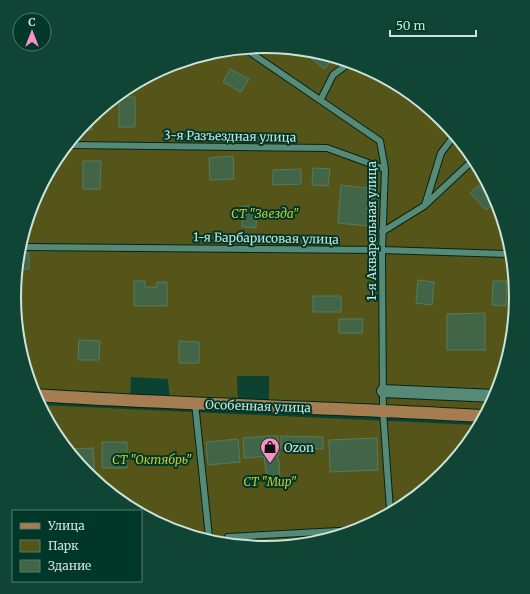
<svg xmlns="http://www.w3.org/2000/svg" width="530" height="594" font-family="Merriweather,serif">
<rect width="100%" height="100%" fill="#0b4232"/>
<path fill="#55551a" d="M265,46L361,65L443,120L497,201L516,297L497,393L483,414L269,406V376H237L238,409L170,403L168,379L131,377L130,402L33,393L14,297L33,201L88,119L169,65Z
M41,405L476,425L442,475L361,529L265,548L169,529L87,474Z"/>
<path fill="#426548" stroke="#577b5d" d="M310,55L332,59L325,69L309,57Z
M230,69L249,79L241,92L223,82Z
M122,97H135V127H119V99Z
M92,117V130H81L88,119Z
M233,156L234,179L210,180L209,158Z
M83,161H101L100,189H83Z
M313,168L330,169L328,186L312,185Z
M301,169V184L273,185V170Z
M341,185L367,188V195L378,196L375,223L367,226L338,223Z
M479,185L495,202L486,210L470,193Z
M243,206L257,207L256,228L242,227Z
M23,253H29V269H20Z
M418,280L434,282L432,305L416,303Z
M134,281H145V287H157V282H167V306H134Z
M493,281H507L506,306L492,305Z
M313,296H341V312H313Z
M485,313V350H447V314Z
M339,319H363L362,333H339Z
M79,340L100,341L99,360H78Z
M179,341L199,342V363H179Z
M269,436L271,456L244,458L243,438Z
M269,436H278L279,455L271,456Z
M281,436L323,437V449L281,448Z
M377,438L378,470L330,472L329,440Z
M238,439L240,462L208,465L206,442Z
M102,442H127V468H102Z
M93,448L95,479L87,474L70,449Z
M277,456L279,461L280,483L268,484L264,458Z"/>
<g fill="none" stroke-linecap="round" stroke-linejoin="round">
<g stroke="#00261b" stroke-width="8">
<path id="lane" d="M247,50L380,141L385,169L382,250L383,411L390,510
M321,99L333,75L349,63
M71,145L327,148L385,169
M425,205L441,153L454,136
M382,232L424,206L471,162
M24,247L382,250L507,254
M195,403L209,537
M228,537L357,530"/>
</g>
<g stroke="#00261b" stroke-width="14">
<path id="street" d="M383,391L495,396"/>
</g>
<g stroke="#00261b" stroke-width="14">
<path id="primary" d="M34,395C183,405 333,407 482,416"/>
</g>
<use href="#lane" stroke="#568976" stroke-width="6"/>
<use href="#street" stroke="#568976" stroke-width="12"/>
<use href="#primary" stroke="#a67d50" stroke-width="12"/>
</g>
<defs>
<g id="shop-pin" transform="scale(1)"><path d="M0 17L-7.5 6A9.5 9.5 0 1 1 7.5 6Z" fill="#fb8fc5" stroke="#003728"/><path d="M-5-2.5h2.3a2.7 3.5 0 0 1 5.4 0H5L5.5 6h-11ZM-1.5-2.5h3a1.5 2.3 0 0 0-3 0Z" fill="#111"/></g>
</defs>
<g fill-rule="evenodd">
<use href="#shop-pin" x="270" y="447"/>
</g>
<g text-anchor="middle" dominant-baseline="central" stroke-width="4" stroke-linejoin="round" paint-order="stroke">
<g font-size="12" fill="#cae4da" stroke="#003728">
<text transform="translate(230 136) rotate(1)">3-я Разъездная улица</text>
<text transform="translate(371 231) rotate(-90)">1-я Акварельная улица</text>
<text transform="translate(266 238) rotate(1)">1-я Барбарисовая улица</text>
<text transform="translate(258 406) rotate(2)">Особенная улица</text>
</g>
<g font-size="12" font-style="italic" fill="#c7c635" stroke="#003728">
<text x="265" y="213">СТ "Звезда"</text>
<text x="152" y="459">СТ "Октябрь"</text>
<text x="270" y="481">СТ "Мир"</text>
</g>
<g font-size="12" fill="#cae4da" stroke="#003728" text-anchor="start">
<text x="284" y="447">Ozon</text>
</g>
</g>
<path d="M0 0H530V594H0ZM21 297a244 244 0 1 1 488 0a244 244 0 1 1-488 0Z" fill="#104536" fill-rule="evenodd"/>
<path fill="none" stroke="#cae4da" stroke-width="2" d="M21 297a244 244 0 1 1 488 0a244 244 0 1 1-488 0Z"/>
<rect x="12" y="510" width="130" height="72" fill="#003728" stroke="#517c6f"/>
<rect x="20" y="523" width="20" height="6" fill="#a67d50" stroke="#517c6f"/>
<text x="48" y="530" font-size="12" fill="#cae4da">Улица</text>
<rect x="20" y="540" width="20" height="12" fill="#55551a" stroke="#517c6f"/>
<text x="48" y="550" font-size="12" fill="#cae4da">Парк</text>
<rect x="20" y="560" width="20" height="12" fill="#426548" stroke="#517c6f"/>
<text x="48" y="570" font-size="12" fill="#cae4da">Здание</text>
<g transform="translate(32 32)"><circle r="19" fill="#003728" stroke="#517c6f"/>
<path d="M0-3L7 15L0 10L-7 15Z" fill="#fb8fc5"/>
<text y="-6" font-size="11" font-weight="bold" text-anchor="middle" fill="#cae4da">С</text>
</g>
<path d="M390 30v6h86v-6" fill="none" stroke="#cae4da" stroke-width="2"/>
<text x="396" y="30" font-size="12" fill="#cae4da" stroke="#003728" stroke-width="3" paint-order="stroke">50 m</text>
</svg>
